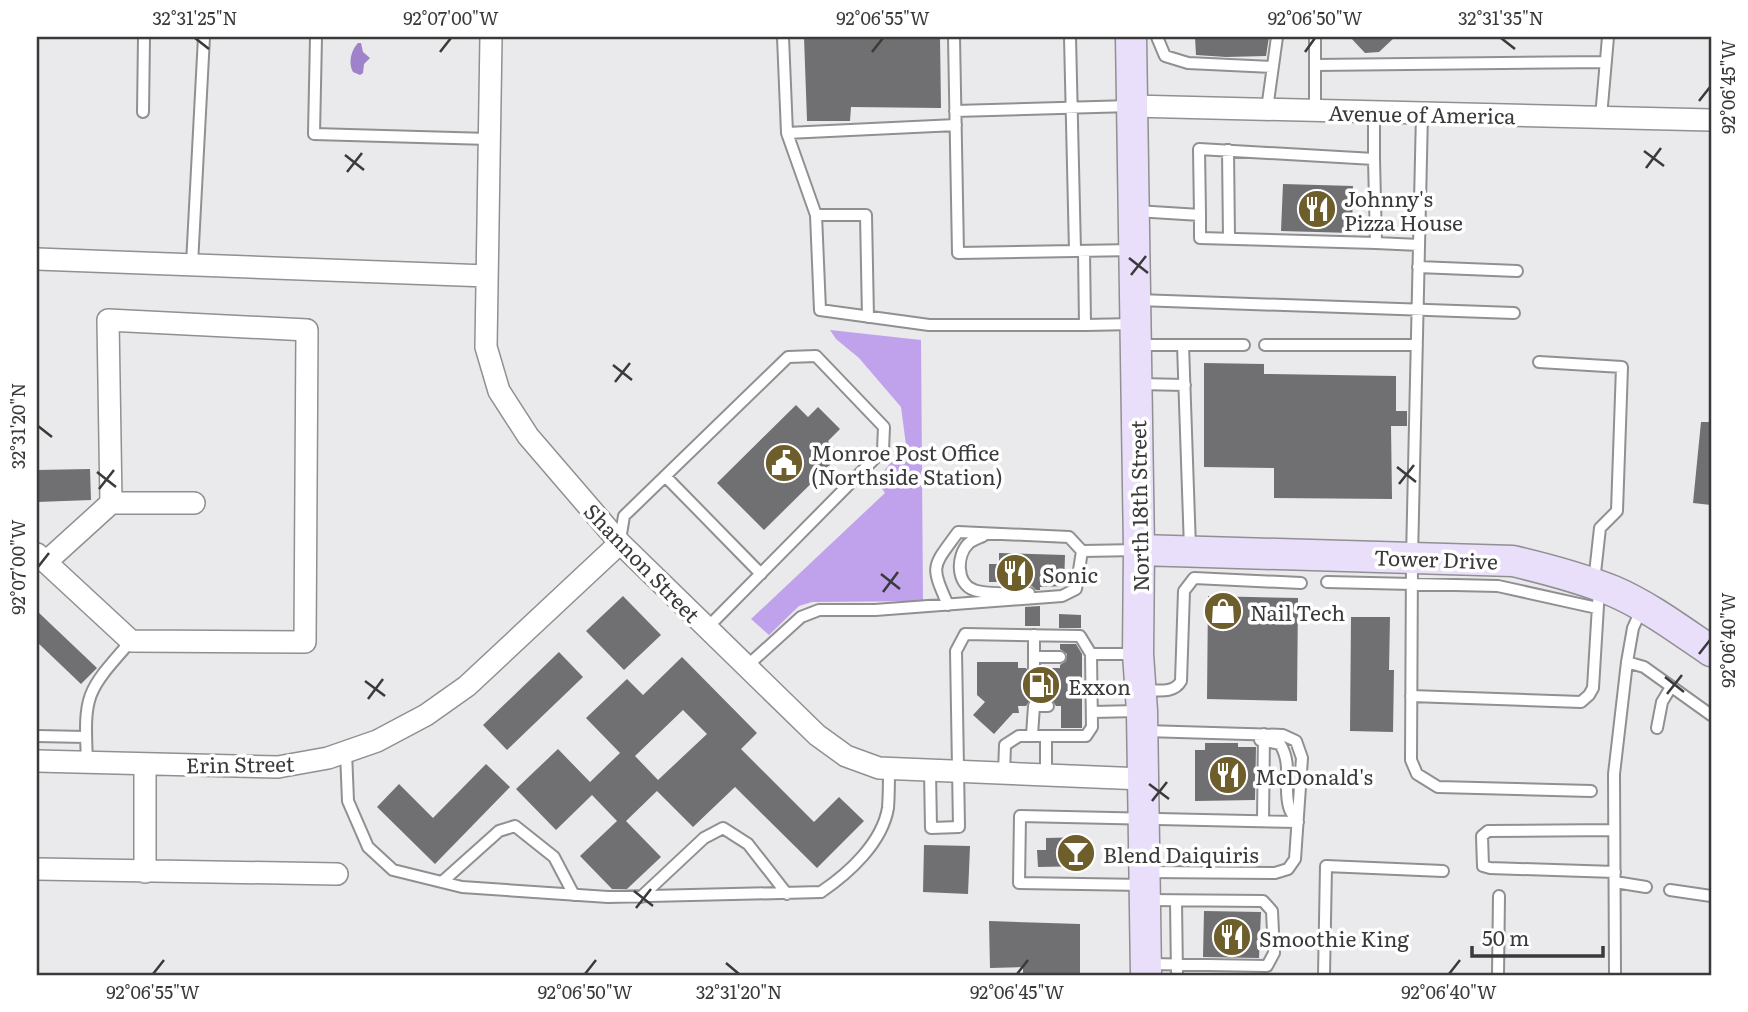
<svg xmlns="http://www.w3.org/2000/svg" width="1748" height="1012" font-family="Literata,serif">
<rect width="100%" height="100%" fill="#eae9ec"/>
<path fill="#bfa2eb" d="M830,330L921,340L923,601L812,602L799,606L769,635L751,619L885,493L876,480L906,445L901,407L859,358L836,339Z"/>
<path fill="#9f82c9" d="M361,43L363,52L370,58L364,64L363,73L360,75L353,72C348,63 351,50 358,43Z"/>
<path fill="#706f72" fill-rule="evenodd" d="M804,37H940L941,108L851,107L850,121H807Z
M1195,37H1269L1266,56L1226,57L1196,55Z
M1350,37H1395L1379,52L1365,53Z
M1283,184L1353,186L1352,233L1281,231Z
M1204,363L1264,364V374L1396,376V411H1407V426H1391L1392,499L1274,498V468L1204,467Z
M796,405L808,417L818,407L840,429L828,441L841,454L764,530L717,483Z
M1701,422H1711V505L1693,503Z
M90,469L91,500L37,502V470Z
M999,553L1065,555L1064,586L1040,587V590H1036L1032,586L1025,585V582H989V564H999Z
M623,596L661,635L624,670L586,631Z
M1208,596L1298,598L1297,701L1207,699Z
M1040,606V626H1025V607Z
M37,611L97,668L81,684L37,642Z
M1059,614L1081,615V628H1059Z
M1351,617H1390L1389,670H1394L1393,732L1350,731Z
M1060,644H1076L1082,654V728H1061V706H1056L1052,700L1048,698L1031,699L1026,706H1018L1019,713H1013L994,734L973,715L985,702L977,695V662H1018V668H1026L1030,674L1035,676L1040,672L1042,668H1060V665L1066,661L1067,654L1060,649Z
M559,652L583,677L507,750L483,725Z
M682,657L757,733L741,749L814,822L839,797L864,821L817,868L735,787L693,827L657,791L626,821L661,857L627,889H612L580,856L617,821L592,795L556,830L516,789L558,749L590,782L620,753L586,718L627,679L643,695ZM683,710L707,734L658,780L635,756Z
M1205,743H1238V747H1256L1255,800L1195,801V750H1205Z
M486,764L510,787L435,864L377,807L399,784L433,818Z
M1088,837V866L1038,867L1037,850H1046V838Z
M924,845L970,846L968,894L923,892Z
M1204,911L1261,912L1259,958L1203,957Z
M989,921L1080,924V975H1023V967L990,968Z"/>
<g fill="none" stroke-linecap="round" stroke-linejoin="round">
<g stroke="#908f92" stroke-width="14">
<path id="lane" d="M316,37L314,134L489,139
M783,37L787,133L816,215L820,310L929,325H1085L1084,251
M954,37L958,253L1134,250
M1070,37L1075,251
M1157,37L1165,56L1188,63L1273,67
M1315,65L1606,62
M1267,109L1277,37
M1315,110V37
M955,111L1131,106
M143,112L144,37
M1422,113L1412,558L1411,760L1417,774L1438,787L1591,791
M1601,117L1608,37
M787,133L956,125
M1228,150L1229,238
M1136,211L1200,215L1199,149L1374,159V112
M816,215H866L868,317
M1200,215V238L1376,243L1374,159
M1376,243L1419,245
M192,264L204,37
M1418,267L1517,271
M1138,300L1514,313
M1085,325L1135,324
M1138,345H1244
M1183,345L1190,548
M1265,345H1417
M1539,362L1622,367L1617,511L1600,528L1594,582
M1139,384L1185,385
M665,476L761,574
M983,536C979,538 973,540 969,543C956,555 956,584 974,590C987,595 1016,593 1029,593
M620,540L624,516L788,357L816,356L884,427L883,450L707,628
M1327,582L1498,586L1597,608
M948,605C930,564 932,568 958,532L1069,537L1082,551L1139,550
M1034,635V668
M1034,657H1060
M1627,662L1644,667L1711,715
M747,666L801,617L819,610H875L1062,596L1076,589L1082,551
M1144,690C1157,690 1174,694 1181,681L1184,591L1194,578L1301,583
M1411,696L1581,702L1589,695L1593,688L1599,589
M1092,712L1139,711
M1657,728L1662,702L1671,687
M1145,731L1283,735L1296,741L1302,758L1295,859L1288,869L1275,873L1148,872
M1032,735L1034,706H1048
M37,736L86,737
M1260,740L1280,744C1293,765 1283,785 1289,807C1290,812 1295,818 1298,822
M346,752L348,801L368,847L393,870L462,887L608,897L821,892C849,873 882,843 888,808C889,795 889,781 889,769
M87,762C84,694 85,693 131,641
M930,771L931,828L959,827L956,651L965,634L1080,636L1091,654H1136
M1004,774L1005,745L1019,736H1086L1092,727L1091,654
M1046,775V736
M1263,821L1264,734
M1614,830L1488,831L1482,836L1483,866L1490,868L1615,872
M442,882L499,831L515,826L554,857L574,895
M1615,882L1646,887
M1144,885L1019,883L1020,816L1298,822
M1670,890L1711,896
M641,897L704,838L723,828L748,844L787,894
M1147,900L1263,901L1272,911L1274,953L1267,966L1149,964
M1176,901L1177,975
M1324,975L1326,866L1443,871
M1498,975L1499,896
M1615,975L1614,774L1627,662L1633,628L1642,608"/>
</g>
<g stroke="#908f92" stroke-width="24">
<path id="street" d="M491,37L486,347L499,391L528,436L620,543L817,735L846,756L879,768L1143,779
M1132,106L1711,120
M37,259L487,276
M37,554L131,641L305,642L307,330L108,320L111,503
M46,562L111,503H194
M37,761L278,767L328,758L377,741L426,715L467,686L620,543
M37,869L337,874
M145,872V764"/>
</g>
<g stroke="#908f92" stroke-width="33">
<path id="secondary" d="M1131,37L1139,550L1138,654L1142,711L1146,975
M1139,550L1513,561C1547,569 1581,578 1613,591C1648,606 1680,630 1711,651"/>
</g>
<use href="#lane" stroke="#fff" stroke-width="10"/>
<use href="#street" stroke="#fff" stroke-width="21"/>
<use href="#secondary" stroke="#eadffa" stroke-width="30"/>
</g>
<path fill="none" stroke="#3a3a3b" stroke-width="2.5" d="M195,38L209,49M1501,38L1515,49M440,52L451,38M872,52L883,38M1305,52L1315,38M1699,101L1710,87M1644,151L1664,166M345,155L364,170M1646,168L1661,148M347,172L362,153M1129,258L1148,273M1131,275L1146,256M613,365L632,380M615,382L630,363M38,426L52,437M1397,467L1416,482M97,472L116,487M1399,484L1414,465M99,489L114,470M38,567L49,553M881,574L900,589M883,592L898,572M1699,654L1710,640M1665,677L1684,692M365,681L385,696M1667,694L1682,675M368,699L383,679M1149,784L1169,799M1152,801L1167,782M634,891L653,906M636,908L651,889M726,963L739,974M153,974L164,960M585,974L596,960M1017,974L1028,960M1449,974L1460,960"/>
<defs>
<g id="restaurant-disc" transform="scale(2.0125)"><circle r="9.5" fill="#6e5e2c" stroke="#fff"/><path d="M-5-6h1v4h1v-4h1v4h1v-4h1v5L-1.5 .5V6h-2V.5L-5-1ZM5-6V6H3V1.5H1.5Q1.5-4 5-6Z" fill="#fff"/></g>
<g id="civic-disc" transform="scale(2.0125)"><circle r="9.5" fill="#6e5e2c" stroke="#fff"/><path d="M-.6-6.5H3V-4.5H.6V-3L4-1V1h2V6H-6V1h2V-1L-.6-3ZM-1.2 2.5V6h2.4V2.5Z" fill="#fff"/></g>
<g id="shop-disc" transform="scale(2.0125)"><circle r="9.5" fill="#6e5e2c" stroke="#fff"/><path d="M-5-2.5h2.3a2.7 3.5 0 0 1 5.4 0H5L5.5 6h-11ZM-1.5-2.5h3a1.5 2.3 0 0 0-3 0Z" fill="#fff"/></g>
<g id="fuel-disc" transform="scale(2.0125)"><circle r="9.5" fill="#6e5e2c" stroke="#fff"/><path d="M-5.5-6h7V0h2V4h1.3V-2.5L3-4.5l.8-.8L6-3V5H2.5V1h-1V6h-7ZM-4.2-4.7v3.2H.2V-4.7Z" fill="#fff"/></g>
<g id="bar-disc" transform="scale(2.0125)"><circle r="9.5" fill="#6e5e2c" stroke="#fff"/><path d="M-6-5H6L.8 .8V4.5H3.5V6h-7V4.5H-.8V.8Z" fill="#fff"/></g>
</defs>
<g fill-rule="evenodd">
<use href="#restaurant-disc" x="1317" y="209"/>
<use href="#civic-disc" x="784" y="463"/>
<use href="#restaurant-disc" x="1015" y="573"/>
<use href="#shop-disc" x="1223" y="611"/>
<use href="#fuel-disc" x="1041" y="685"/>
<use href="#restaurant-disc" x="1228" y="775"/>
<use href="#bar-disc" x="1076" y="853"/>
<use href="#restaurant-disc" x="1232" y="937"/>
</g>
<g text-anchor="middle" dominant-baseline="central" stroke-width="7" stroke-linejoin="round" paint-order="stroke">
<g font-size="21" fill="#3a3a3b" stroke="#fff">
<text transform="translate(1422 113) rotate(1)">Avenue of America</text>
<text transform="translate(1138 506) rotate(-91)">North 18th Street</text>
<text transform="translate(1436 558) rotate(2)">Tower Drive</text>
<text transform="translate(643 562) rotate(46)">Shannon Street</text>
<text transform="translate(240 763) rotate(-1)">Erin Street</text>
</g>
<g font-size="21" fill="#3a3a3b" stroke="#fff" text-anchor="start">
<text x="1344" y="197">Johnny's<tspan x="1344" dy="24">Pizza House</tspan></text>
<text x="811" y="451">Monroe Post Office<tspan x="811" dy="24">(Northside Station)</tspan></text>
<text x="1042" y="573">Sonic</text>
<text x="1250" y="611">Nail Tech</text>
<text x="1068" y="685">Exxon</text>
<text x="1255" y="775">McDonald's</text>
<text x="1103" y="853">Blend Daiquiris</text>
<text x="1259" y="937">Smoothie King</text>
</g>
</g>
<rect width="1748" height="1012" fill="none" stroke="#ffffff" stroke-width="77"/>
<path d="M1472 946v10h131v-10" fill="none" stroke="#3a3a3b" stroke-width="3.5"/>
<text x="1482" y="946" font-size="21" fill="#3a3a3b" stroke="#ffffff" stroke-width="5" paint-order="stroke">50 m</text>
<rect x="38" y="38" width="1672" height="936" fill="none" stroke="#3a3a3b" stroke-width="2.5"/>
<g font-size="18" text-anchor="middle" fill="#3a3a3b">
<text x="195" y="25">32°31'25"N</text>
<text x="451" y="25">92°07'00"W</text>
<text x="883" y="25">92°06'55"W</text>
<text x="1315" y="25">92°06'50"W</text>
<text x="1501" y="25">32°31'35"N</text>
<text transform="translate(1729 87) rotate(-90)" y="6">92°06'45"W</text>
<text transform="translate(19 426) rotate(-90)" y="6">32°31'20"N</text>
<text transform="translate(19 567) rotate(-90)" y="6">92°07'00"W</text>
<text transform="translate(1729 640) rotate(-90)" y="6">92°06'40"W</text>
<text x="153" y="999">92°06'55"W</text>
<text x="585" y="999">92°06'50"W</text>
<text x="739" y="999">32°31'20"N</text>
<text x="1017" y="999">92°06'45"W</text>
<text x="1449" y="999">92°06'40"W</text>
</g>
</svg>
